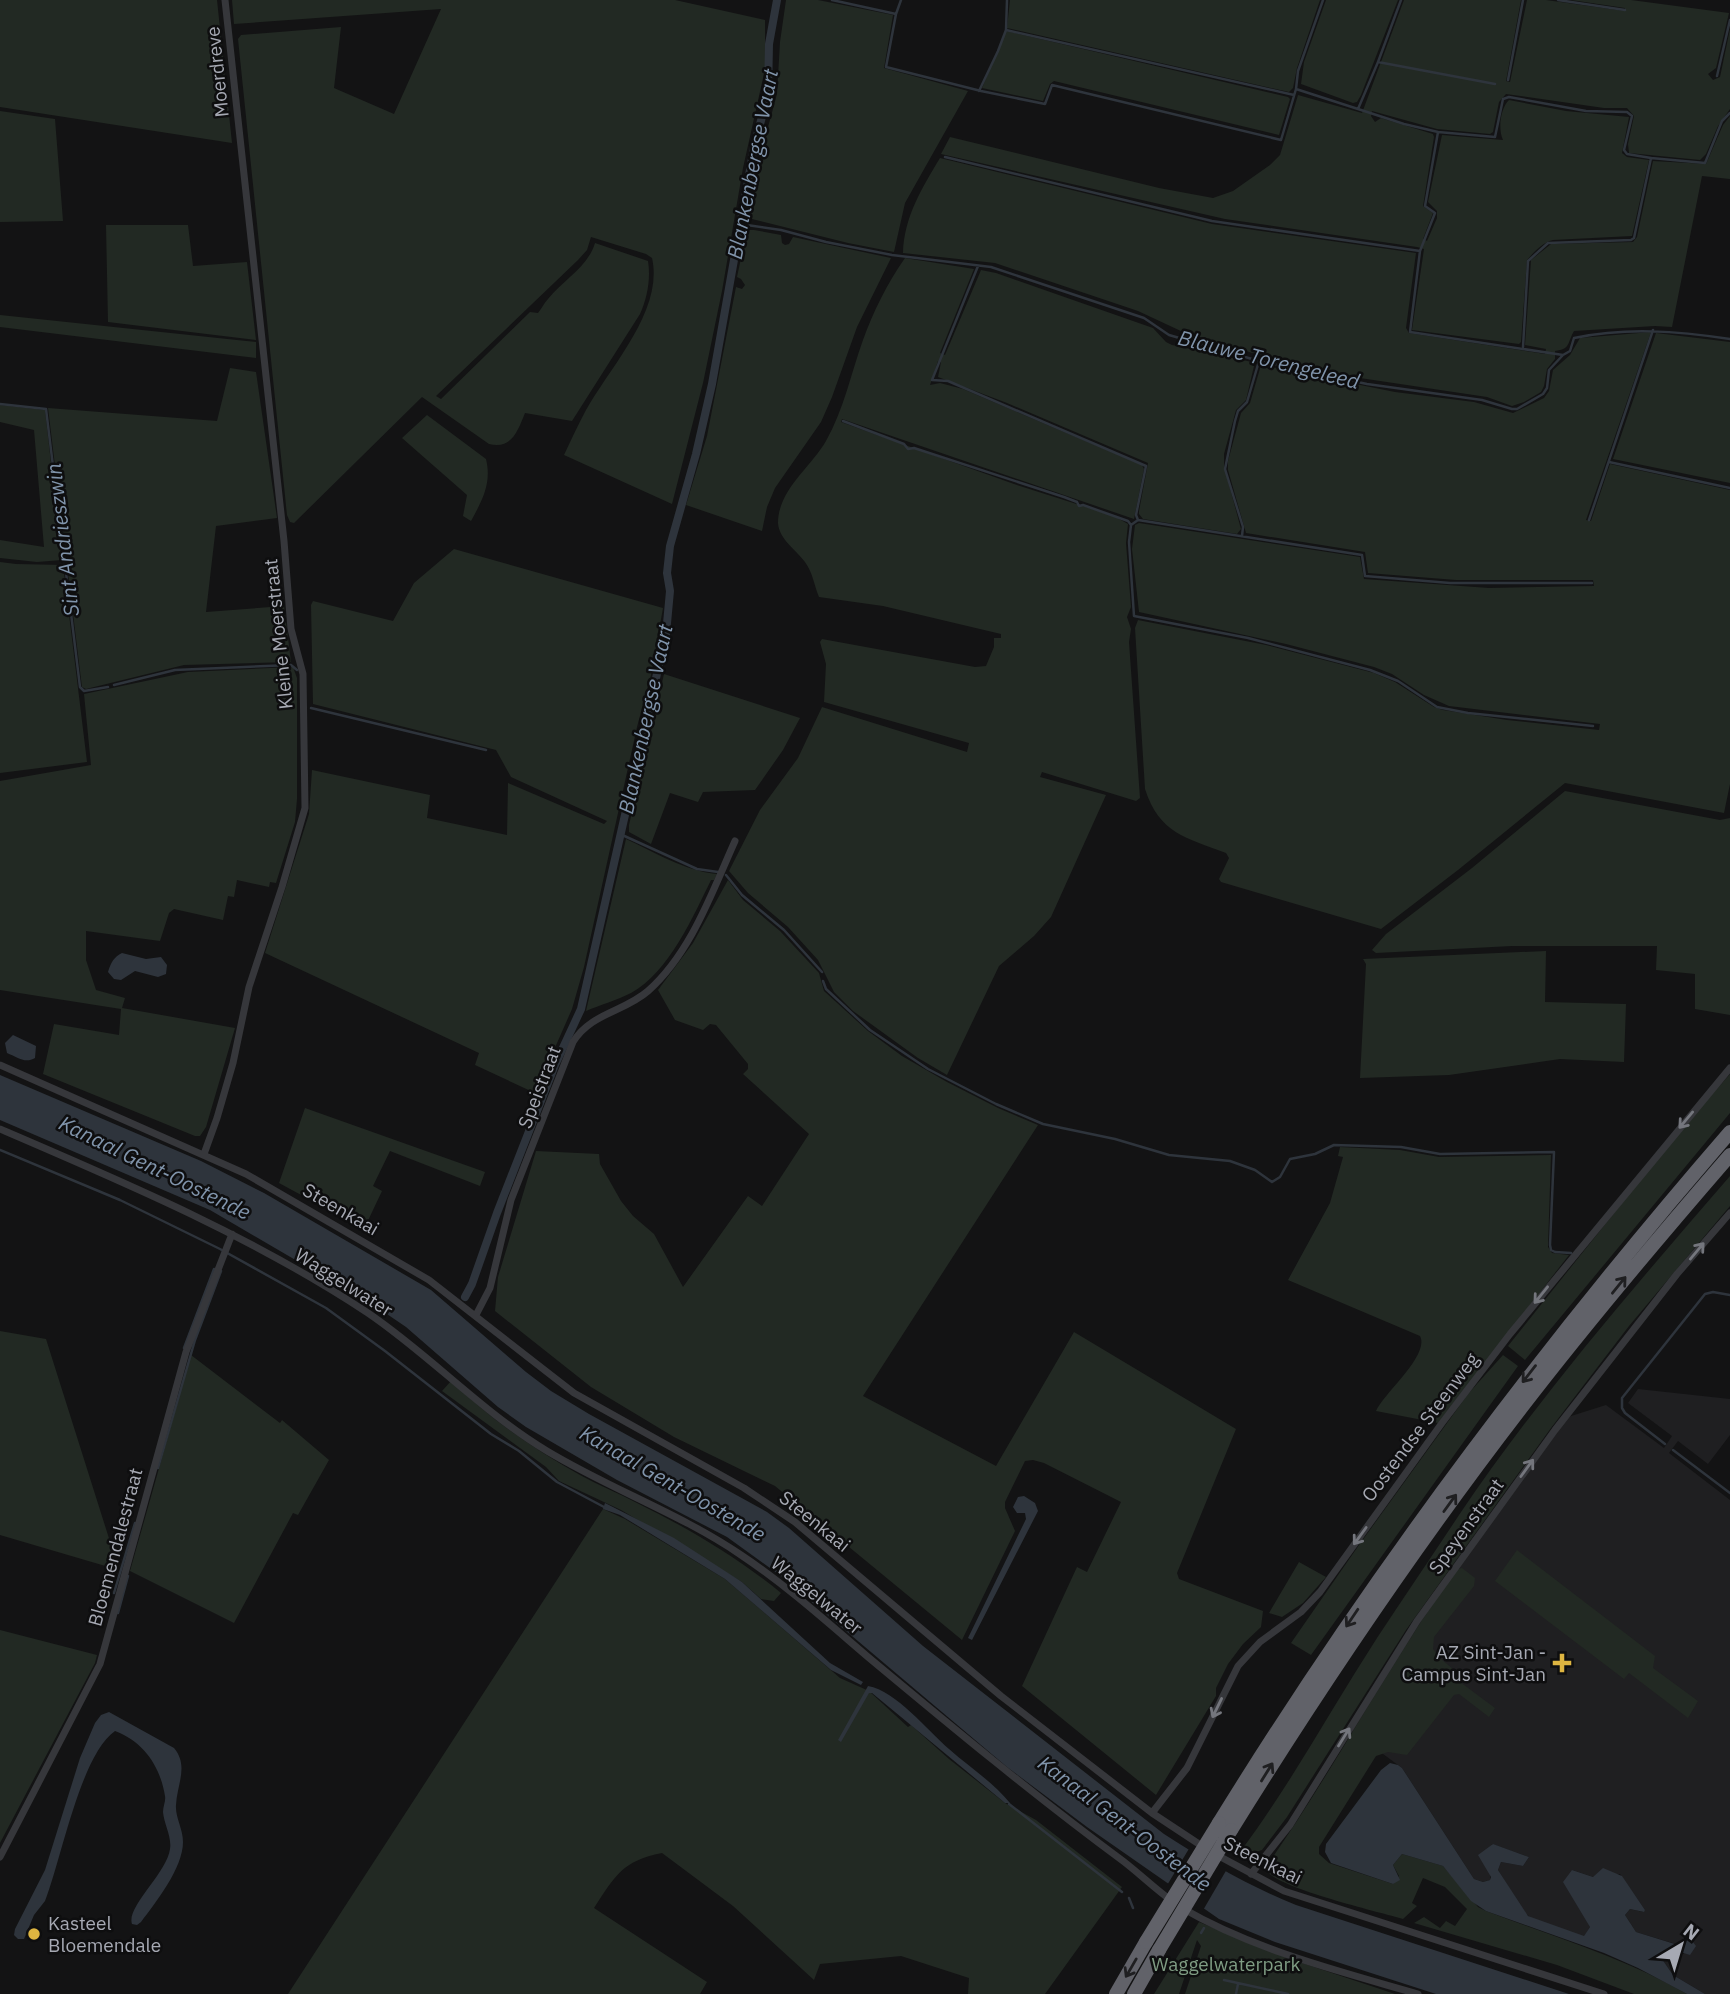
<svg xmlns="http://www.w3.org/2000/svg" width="1730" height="1994" font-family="'IBM Plex Sans',sans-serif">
<rect width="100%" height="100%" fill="#131314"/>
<path fill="#1f1f21" d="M1638,1389L1730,1399V1435L1708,1464L1678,1441L1669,1453L1730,1500V1994H1705L1673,1975L1662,1959L1669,1950L1684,1954L1679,1945L1636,1932L1625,1915L1630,1909L1643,1912L1645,1910L1620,1874L1593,1877L1572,1870L1590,1927L1584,1937L1532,1919L1524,1912L1498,1870L1501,1862L1523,1866L1529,1857L1492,1844L1490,1880L1483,1882L1474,1879L1402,1768L1352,1731L1418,1623L1568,1417L1606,1405L1664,1448L1672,1436L1628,1403Z"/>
<path fill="#222923" d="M0,0H217L232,143L0,107Z
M232,0H675L765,20V69L743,168L722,291L703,383L672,504L564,455C571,440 578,425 586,410C610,367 664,310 652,258L646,254L591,237L587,250L578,260L436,396L441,399L530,312L538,313C542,308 544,303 548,299C563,280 588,267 595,243L648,261C651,279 647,299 640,314L572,421L525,413C518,430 512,450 489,444L422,397L294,523L290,522L287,515L238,39L241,35L341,27L334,88L394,114L441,9L234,24Z
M786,0H818L893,15L884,68L968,91L905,203L894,252L848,243L752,219L750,215L761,153L777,94L780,42Z
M1010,0H1320L1297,68L1293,88L1289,92L1007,28Z
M1326,0H1398L1361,95L1357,102L1353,103L1301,84L1304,62Z
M1404,0H1521L1506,81L1510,82L1527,0H1546L1625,11V8L1571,0H1631L1729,13L1716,68L1708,74L1713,80L1720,77L1730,29V109L1718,126L1706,154L1700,160L1629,153L1628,144L1634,116L1627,108H1604L1506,94L1499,102L1493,132L1490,134L1437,129L1372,111L1371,116L1375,122L1381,118L1433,134L1434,137L1423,206L1433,213L1423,239L1427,241L1437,218V211L1428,202L1442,135L1503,140C1498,129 1500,109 1509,100L1566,111L1629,117L1622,153L1627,157L1649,160L1632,236L1553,240C1542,243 1535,251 1527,260L1521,342L1519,344L1412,330L1424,249L1417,247L1225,219L941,154L950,137L1159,188L1213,198L1233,191L1270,165L1280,155L1298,95L1362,113Z
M1006,31L1288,97L1290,99L1279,135L1054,81L1050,84L1043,101L982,88Z
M0,111L55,119L63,221L0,222Z
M1730,116V179L1702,176L1672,327L1655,326L1574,331C1567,343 1571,349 1555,351V359L1547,369L1544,386L1541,392L1524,402L1512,406L1487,397L1360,378L1269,358L1183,332L1138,311L995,263L903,253C904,217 922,188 940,158L1212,224L1416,253L1406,328L1409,333L1545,354L1546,349L1525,345L1531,260L1551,244L1633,242L1637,237L1653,161L1706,164L1723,125Z
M106,225H188L193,266L247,262L256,340L108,322Z
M747,230H754L781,235L782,243L785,245L789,244L793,237L891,258L857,327L832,397L821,422L775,488L767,507L762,531L686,505L707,436L736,287L742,289L745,285L741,279L737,277Z
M905,258L974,269L940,353L945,355L981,270L996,273L1153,328L1166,342L1172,345L1252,362L1254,366L1246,400L1236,410L1224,454V466L1241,529L1237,534L1143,519L1139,514V511L1148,463L1007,403L938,377L941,362L938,361L930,385L940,383L963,389L1142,465L1144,469L1134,519L842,419L841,422L1014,484L1114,516L1128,524L1126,543L1131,607L1127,617L1131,629L1129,642L1140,798L1136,801L1042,772L1040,777L1106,795L1051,917L1034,936L999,966L947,1075L918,1058L853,1011L834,992L818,960L788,927L748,893L729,871L760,810L798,758L822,707L967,752L969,743L824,702L826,664L820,642L822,639L975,667L986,666L994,647V638H1001V634L883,606L819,597C814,585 813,573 805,562C796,550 779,539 778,523C778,490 811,467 826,441C844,409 851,373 863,340C873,312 888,282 905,258Z
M0,315L256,342V358L0,327Z
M1651,332L1586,520L1591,521L1610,464L1730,490V784L1724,813L1565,783L1458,870L1381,929L1221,882L1219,879L1229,858L1226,853C1186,838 1159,833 1145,789L1135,628L1138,620L1266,645L1374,673L1395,682L1434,707L1443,710L1507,720L1599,730L1600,724L1449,706L1424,695L1392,674L1374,667L1286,644L1139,612L1132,549L1135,525L1139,523L1360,557L1364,579L1489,588L1594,586L1593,580H1456L1368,573L1365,552L1246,533L1228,470V461L1241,413L1250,403L1261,365L1395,392L1474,402L1513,413L1544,398L1549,391L1553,370L1570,355L1580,338Z
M1656,333L1730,342V483L1613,459Z
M230,368L256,372L277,518L216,526L206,612L284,606L291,662L184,665L86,689L82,687L81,679L48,408L217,421Z
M0,405L45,410L62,560L37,562L0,558V540L44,547L34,430L0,422Z
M427,415L486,459C492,483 482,501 471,521L463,516L467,495L402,438Z
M454,549L663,608L651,675L637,727L584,967L572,1009L535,1093L475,1065L479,1053L265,953L309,814L312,770L430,795L427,818L507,835L508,783L604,824L607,821L511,777L496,750L313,704L311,605L313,601L393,621L414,583Z
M0,562L16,564L63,565L87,762L0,773Z
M293,667L297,678V799L295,822L276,883L270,882L269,887L237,880L234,897L228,896L223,920L174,909L169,913L160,941L86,931V960L96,990L125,998L122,1008L235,1028L206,1127L200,1136H195L43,1074L54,1024L119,1035L121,1009L0,990V781L91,765L84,694L188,672Z
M664,674L800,718L783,750L755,790L703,792L698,802L670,793L651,844L629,832V825Z
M1565,791L1720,820L1730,818V1015L1695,1009V974L1656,970L1657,946H1512L1376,953L1372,950L1386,934L1472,868Z
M626,839C654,852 685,871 717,874L714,880H711C693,917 669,972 631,993C617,1000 600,1005 586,1011Z
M728,880L743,900L780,931L819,973L824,991L868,1031L902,1056L947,1082L998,1108L1038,1125L863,1396L996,1466L1074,1332L1236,1429L1177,1573L1179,1579L1263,1611L1261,1627L1243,1644L1228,1664L1216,1688V1696L1156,1795L1022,1686L1077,1567L1087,1572L1121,1502L1044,1463L1033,1460L1025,1461L1005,1502V1508L1015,1531L962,1640L775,1486L674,1437L591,1387L495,1311L498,1277L536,1151L599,1154L600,1164L621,1201L633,1216L654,1234L683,1287L748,1196L762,1206L809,1134L743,1074L748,1069V1064L716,1025L710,1024L703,1030L675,1020L658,990L693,943Z
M1546,951L1545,1002L1626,1004L1624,1062L1560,1059L1449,1075L1360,1078L1366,964L1363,959Z
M1730,1074V1113L1525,1360L1508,1346L1674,1138Z
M305,1108L485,1172L480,1186L390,1151L373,1186L382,1191L364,1229L279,1183Z
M1340,1147L1400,1150L1439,1157L1551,1155L1548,1247L1552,1253L1569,1255L1438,1423L1376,1411C1384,1393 1430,1355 1420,1336L1288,1280L1330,1203L1343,1157L1338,1156Z
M1730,1176V1206L1629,1326L1551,1428L1406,1630L1287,1817L1262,1850L1250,1854L1240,1852C1291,1784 1331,1709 1377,1638C1404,1597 1432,1556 1459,1515C1540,1395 1636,1285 1730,1176Z
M0,1331L46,1339L119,1570L0,1535Z
M191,1355L280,1423L282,1420L329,1460L298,1515L293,1513L234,1623L130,1571Z
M1503,1355L1518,1366L1311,1655L1291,1643L1359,1545L1468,1394Z
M451,1381C489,1418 533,1449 580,1475C598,1485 618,1493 637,1503C688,1528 737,1557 781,1593L774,1601L761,1599L742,1582L621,1510L559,1481L546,1467L442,1391Z
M603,1509L625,1519L725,1579L840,1678L869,1691L908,1727L911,1725L949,1759L1005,1803L1036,1820L1122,1887L1045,1994H968L969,1978L901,1956L820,1964L814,1980L733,1906L662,1853C622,1861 615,1876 594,1908L707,1982L700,1994H288Z
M1517,1550L1655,1656L1653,1668L1698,1701L1688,1718L1629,1673L1624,1679L1495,1581Z
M1299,1562L1326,1577L1303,1603L1282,1617L1269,1613Z
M1462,1568L1475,1578L1474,1586L1434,1637L1433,1649L1441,1659L1459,1674L1456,1679L1495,1708L1489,1717L1459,1694L1454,1695L1407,1755L1388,1752L1376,1756L1319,1847V1854L1329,1863L1393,1884L1399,1876L1393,1865L1402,1854L1443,1866L1478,1907L1486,1911C1554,1937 1623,1957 1687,1994H1634L1557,1965L1414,1923L1424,1917L1440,1928L1446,1921L1455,1926L1467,1909L1445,1887L1423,1878L1412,1903L1417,1906L1403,1919C1379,1912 1276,1888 1266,1870L1268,1864C1335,1768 1389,1664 1457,1569Z
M0,1630L97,1655L95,1663L0,1843Z
M1199,1922L1290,1959L1395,1994H1185L1201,1946L1197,1940L1179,1994H1154Z"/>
<path fill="#2e343c" d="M122,953L146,959L161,957L167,965L166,974L158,977L135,971L121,980L114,979L108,972C111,962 114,957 122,953Z
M13,1035L36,1046L35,1058C25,1064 17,1057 7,1053L5,1043Z
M0,1075L201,1161L264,1193L431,1290L526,1372L551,1391L589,1414L767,1512L789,1528L923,1646L1164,1834C1207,1862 1249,1886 1296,1905L1569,1994H1436L1275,1942L1219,1919L1087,1827L1007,1767L781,1576L727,1537L617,1480L526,1427L498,1407L406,1327L381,1310L210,1210L0,1120Z
M1024,1496L1035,1503L1038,1511L972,1640L968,1638L1026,1519L1025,1513H1017L1013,1507L1018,1497Z
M605,1503L674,1538L742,1582L830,1663L863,1682L861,1685L831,1670L725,1579L620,1515L603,1509Z
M868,1686C896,1691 927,1730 949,1749C969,1767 992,1781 1010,1803H1005L872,1693H869L841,1742L838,1740Z
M109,1712L174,1748C189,1766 177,1784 176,1805C175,1817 183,1829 183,1842C183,1868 156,1902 141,1922L137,1925L132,1924C126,1907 167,1873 170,1849C172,1837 164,1824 163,1812C163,1806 166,1801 165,1796C160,1766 144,1742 115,1731C80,1756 62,1858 45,1901L34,1915L24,1939H18L14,1935L15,1929L45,1870L80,1758L95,1723L101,1715Z
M1390,1763L1398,1765L1402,1768L1474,1879L1483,1882L1490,1880L1491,1877L1478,1855L1493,1844L1529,1857L1523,1866L1501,1862L1498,1870L1528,1916L1584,1936L1590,1927L1563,1882L1572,1870L1593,1877L1603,1868L1622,1876L1645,1910L1644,1912L1630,1909L1625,1915L1636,1932L1678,1945L1687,1934L1696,1946L1690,1955L1671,1949L1662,1959L1673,1975L1705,1994H1687L1638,1968L1604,1953L1486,1911L1471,1901L1443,1866L1402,1854L1393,1865L1400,1880L1393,1884L1331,1863L1325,1852L1326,1844L1381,1770Z"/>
<path fill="#131314" d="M1190,1847L1227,1869L1202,1912L1166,1887Z"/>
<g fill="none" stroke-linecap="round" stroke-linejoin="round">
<path stroke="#2e343c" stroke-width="2.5" d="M832,0L896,14L886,67L981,91L1045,104L1052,85L1281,140L1296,89L1358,109
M1558,0L1625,10
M896,14L901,0
M1006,30L1007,0
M1378,62L1401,0
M1717,76L1730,20
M1508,80L1523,0
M1296,89L1298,71L1323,0
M979,91L998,51L1006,30L1294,95
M1438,132L1404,124L1358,109L1378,62L1495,84
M945,157L1212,221L1420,251L1410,332L1563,355
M740,224L781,230L826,242L892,255L991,267L1144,318L1169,335L1259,361L1367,384L1482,400L1512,409H1517L1543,394L1547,388L1549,370L1563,355L1570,351L1574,338C1627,327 1677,331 1730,339
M1420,251L1435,213L1425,206L1438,132L1495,137L1503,99L1509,97L1586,111L1627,112L1632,116L1624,150L1627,154L1651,158
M978,266L932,380L948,381L1146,466L1136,515L1138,520L1362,555L1365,576L1450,583H1592
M1523,347L1528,261L1548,243L1631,240L1634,238L1651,158L1705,163L1722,121L1730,113
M0,404L46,409L80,687L84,691L108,687
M843,421L904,444L908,449L914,448L1064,497L1077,502L1079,506L1083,505L1128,521L1131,525
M1609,462L1730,488
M1138,520L1131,525L1129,542L1134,616L1248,638L1370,670L1398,681L1437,707L1468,713L1593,726
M1589,520L1653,330
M1242,536L1243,527L1225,469L1235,421L1238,411L1247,402L1259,361
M114,685L175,670L291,665L297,670
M311,708L486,750
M620,834L697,869L718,872
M726,875L742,895L784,930L822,972
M823,981L826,989L870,1030L928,1069L996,1104L1043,1124L1115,1139L1169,1155L1230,1161L1255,1170L1272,1182L1280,1177L1290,1159L1315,1154L1334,1145L1401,1147L1440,1154L1554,1152L1550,1245L1551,1250L1555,1252L1571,1253
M0,1150L120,1200L220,1249L326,1308L385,1351L491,1434L519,1451L557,1482L604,1507
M184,1348L214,1269
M1665,1444L1625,1413L1622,1408V1398L1705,1294L1713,1292L1730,1295
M1673,1450L1730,1493
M158,1468L195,1340L221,1271
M114,1593L135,1523
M118,1613L128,1576
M1009,1804L1122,1892
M1129,1898L1133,1908
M1201,1933L1204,1928
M1224,1980L1288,1994
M1236,1994L1238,1984"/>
<path stroke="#2e343c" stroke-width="8" d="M465,1297L472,1284L497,1213L555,1065L581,1009L666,634L670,591L667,573L670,546L696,454L712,384L754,147L768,94L769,44L777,0"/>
<path stroke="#36373b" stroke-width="7" d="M0,1065L246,1174L429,1280L574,1393L744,1488L795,1522L1001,1696L1152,1813L1205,1848
M0,1129C126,1183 253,1237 368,1313C430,1355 482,1412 547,1451C610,1489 681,1514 741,1555C786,1585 827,1622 868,1657C952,1727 1035,1796 1123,1861C1140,1874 1155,1889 1172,1901
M204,1154L217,1118L233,1063L249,987L282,887L305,808L303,674L291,629L284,541L225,0
M476,1315L490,1288L511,1200L573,1042C591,1013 624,1012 648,991C691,953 712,892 735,841
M1152,1813L1187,1768L1238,1666L1260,1642L1301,1612L1320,1592L1442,1423L1510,1334L1730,1068
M1215,1854L1284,1891L1604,1994
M0,1857L100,1664L186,1352L232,1234
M1251,1874L1290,1825L1417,1621L1555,1430L1677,1274L1730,1213
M1182,1908C1254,1950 1339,1971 1418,1994"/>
<path stroke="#616269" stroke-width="14" d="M1219,1823C1370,1578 1541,1350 1730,1132
M1231,1830C1321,1685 1417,1543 1521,1408C1588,1321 1658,1238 1730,1155
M1116,1994L1146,1942
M1134,1994L1159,1950"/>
<path stroke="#616269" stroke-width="14" d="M1146,1942L1219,1823
M1159,1950L1231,1830"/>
</g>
<defs><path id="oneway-shaft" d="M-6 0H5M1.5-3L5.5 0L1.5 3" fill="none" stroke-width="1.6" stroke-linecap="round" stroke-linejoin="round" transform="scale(1.75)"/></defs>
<g stroke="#74767d">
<use href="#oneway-shaft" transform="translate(1686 1120) rotate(130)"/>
<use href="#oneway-shaft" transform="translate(1697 1251) rotate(-50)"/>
<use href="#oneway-shaft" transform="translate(1541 1295) rotate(129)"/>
<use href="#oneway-shaft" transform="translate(1527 1468) rotate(-54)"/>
<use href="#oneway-shaft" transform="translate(1360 1536) rotate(126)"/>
<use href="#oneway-shaft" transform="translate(1217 1708) rotate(116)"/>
<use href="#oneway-shaft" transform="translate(1344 1737) rotate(-58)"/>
</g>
<g stroke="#1f1f21">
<use href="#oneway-shaft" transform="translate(1619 1285) rotate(-51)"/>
<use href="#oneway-shaft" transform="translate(1529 1374) rotate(128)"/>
<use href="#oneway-shaft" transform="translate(1450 1503) rotate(-54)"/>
<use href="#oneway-shaft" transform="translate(1352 1618) rotate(124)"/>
<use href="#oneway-shaft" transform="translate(1267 1772) rotate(-58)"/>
<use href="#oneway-shaft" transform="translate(1131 1968) rotate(120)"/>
</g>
<g fill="#deb541" stroke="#0e0e0f" stroke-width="2.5">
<path d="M1558.5 1652.5h7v7h7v7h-7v7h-7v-7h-7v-7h7z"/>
<circle cx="34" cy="1934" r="7"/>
</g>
<g text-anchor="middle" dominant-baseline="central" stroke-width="5" stroke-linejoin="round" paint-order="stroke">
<g font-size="19" fill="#a6a9b3" stroke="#0e0e0f">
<text transform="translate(217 72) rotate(-96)">Moerdreve</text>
<text transform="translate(278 634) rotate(-96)">Kleine Moerstraat</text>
<text transform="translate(539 1087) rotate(-69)">Speistraat</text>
<text transform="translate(341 1209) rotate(30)">Steenkaai</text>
<text transform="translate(344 1282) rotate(32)">Waggelwater</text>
<text transform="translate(1420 1427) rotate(-53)">Oostendse Steenweg</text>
<text transform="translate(815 1521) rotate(39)">Steenkaai</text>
<text transform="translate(1466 1526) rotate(-54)">Speyenstraat</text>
<text transform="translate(115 1547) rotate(-75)">Bloemendalestraat</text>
<text transform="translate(817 1595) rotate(39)">Waggelwater</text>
<text transform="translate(1263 1860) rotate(26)">Steenkaai</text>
</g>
<g font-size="19" fill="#a6a9b3" stroke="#0e0e0f" text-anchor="end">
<text x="1546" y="1652">AZ Sint-Jan -<tspan x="1546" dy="22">Campus Sint-Jan</tspan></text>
<text x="48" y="1923" text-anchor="start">Kasteel<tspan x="48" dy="22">Bloemendale</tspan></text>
</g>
<g font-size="19" fill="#7f9c83" stroke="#0e0e0f">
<text x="1226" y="1964">Waggelwaterpark</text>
</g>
<g font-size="21" font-style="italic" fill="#8094ab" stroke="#0e0e0f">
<text transform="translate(752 164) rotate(-79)">Blankenbergse Vaart</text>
<text transform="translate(1269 359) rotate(14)">Blauwe Torengeleed</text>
<text transform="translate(62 540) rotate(-97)">Sint Andrieszwin</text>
<text transform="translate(645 719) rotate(-78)">Blankenbergse Vaart</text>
<text transform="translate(155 1167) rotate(26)">Kanaal Gent-Oostende</text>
<text transform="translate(673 1483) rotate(30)">Kanaal Gent-Oostende</text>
<text transform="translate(1125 1823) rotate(37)">Kanaal Gent-Oostende</text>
</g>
</g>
<g transform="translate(1681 1945) rotate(38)" stroke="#0e0e0f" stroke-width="5" paint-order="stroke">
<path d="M0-5L12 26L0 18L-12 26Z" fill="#a6a9b3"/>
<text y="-10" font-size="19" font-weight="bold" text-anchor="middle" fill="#a6a9b3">N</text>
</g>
</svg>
